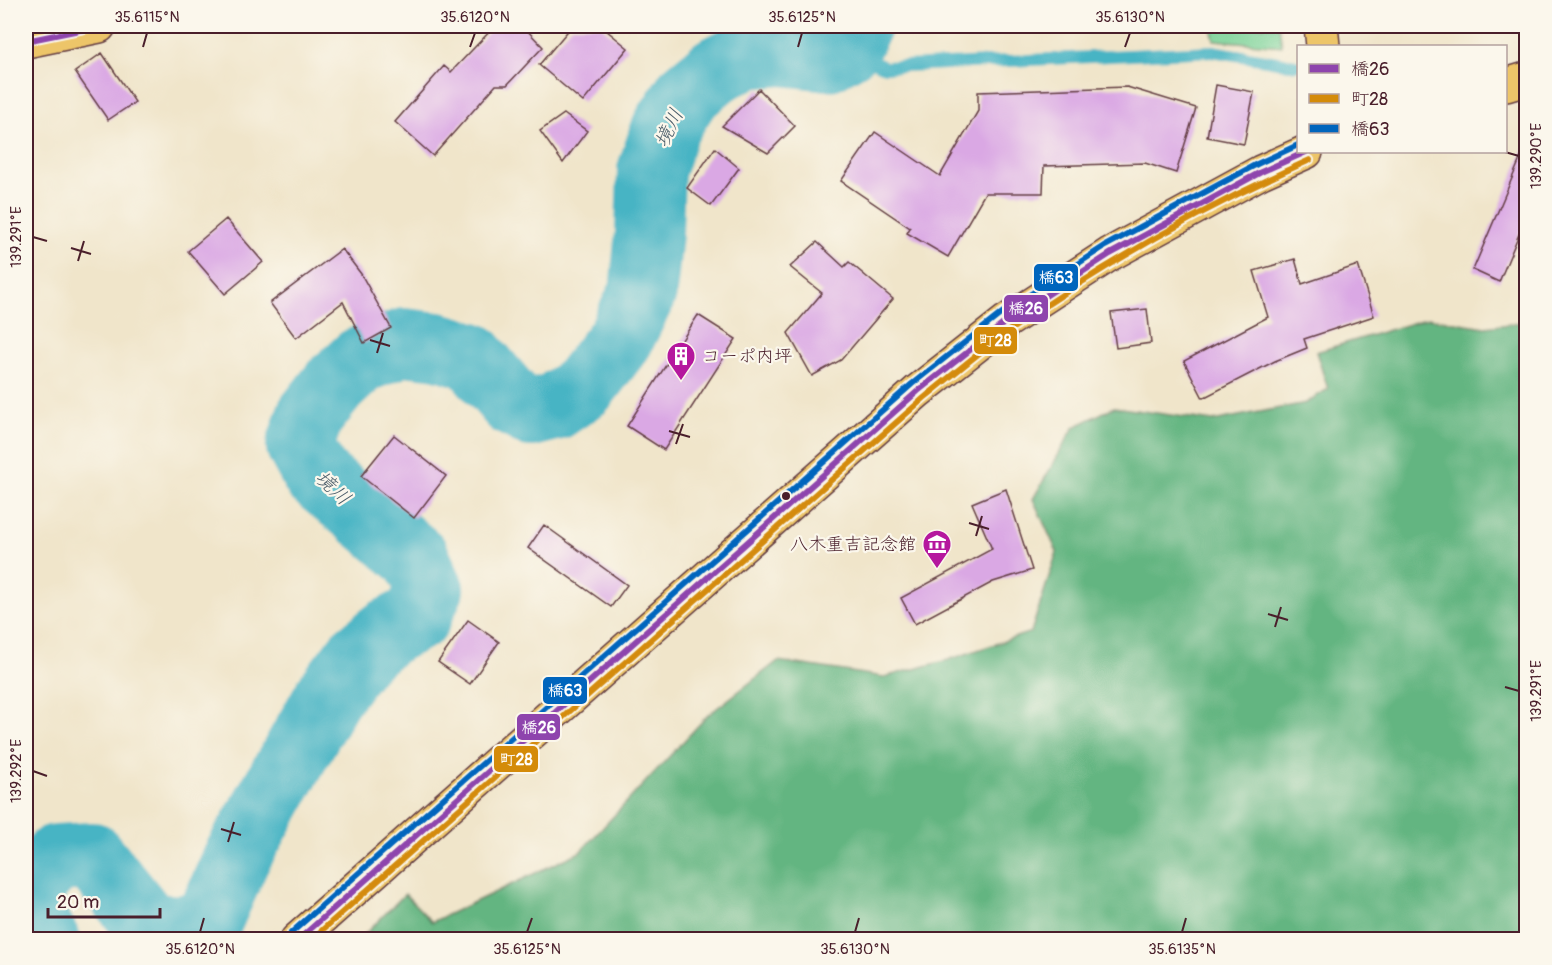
<svg xmlns="http://www.w3.org/2000/svg" width="1552" height="965" font-family="Pangolin,'Klee One',sans-serif">
<rect width="100%" height="100%" fill="#fbf7ec"/>
<filter id="ink" filterUnits="userSpaceOnUse"><feTurbulence type="fractalNoise" baseFrequency=".0167" numOctaves="2"/><feDisplacementMap in="SourceGraphic" scale="12" xChannelSelector="R" yChannelSelector="G"/><feConvolveMatrix kernelMatrix="1 2 1 2 8 2 1 2 1" color-interpolation-filters="sRGB"/></filter>
<filter id="wash" filterUnits="userSpaceOnUse"><feTurbulence type="fractalNoise" baseFrequency=".008" numOctaves="4" result="noise"/><feDisplacementMap in="SourceGraphic" scale="24" xChannelSelector="R" yChannelSelector="G"/><feGaussianBlur stdDeviation="1.35" result="paint"/><feColorMatrix in="noise" values="0 0 0 0 0 0 0 0 0 0 0 0 0 0 0 0 0 1.4 0 .05"/><feComposite in="paint" operator="in"/></filter>
<g filter="url(#wash)">
<rect width="100%" height="100%" fill="#f0e5ca"/>
<path fill="#7bd399" stroke="#627962" stroke-width="1.5" d="M1211,26H1279L1282,46L1214,40Z"/>
<path fill="#64b581" stroke="#576a56" stroke-width="1.5" d="M1429,318L1485,327L1526,322V939H360L405,894L432,922L580,852L708,715L778,661L884,677L948,660L1031,632L1057,552L1033,499L1074,427L1114,407L1213,421L1306,403L1328,389L1316,352Z"/>
<g fill="none" stroke-linecap="round" stroke-linejoin="round">
<path stroke="#47b4c4" stroke-width="12" d="M847,46L859,56L885,67L1212,51L1295,65"/>
<path stroke="#47b4c4" stroke-width="68" d="M46,940L29,910L34,881L56,858L92,856L149,927L185,929L210,918L237,857L328,696L358,656L388,632L417,617L430,589L416,558L316,476L300,446L310,416L335,384L361,360L404,342L438,346L472,356L512,403L531,413L554,407L583,387L620,339L643,292L649,233L651,171L665,129L687,94L716,70L746,55L781,52L828,57L847,46L857,26"/>
</g>
<g id="blocks">
<path fill="#daa8e4" d="M495,26H523L543,47L507,85H496L433,156L395,122L444,66L451,72Z
M572,26H601L628,48L583,102L539,65Z
M102,53L135,102L108,120L75,72Z
M1216,85L1254,92L1244,144L1207,137Z
M1127,87L1196,108L1176,173L1145,163L1044,166L1043,193H985L948,257L907,233L910,228L841,181L875,132L940,176L978,111V92Z
M759,89L795,126L768,153L722,126Z
M564,114L587,131L563,163L540,131Z
M1527,143V215L1499,282L1473,270Z
M715,148L739,168L711,206L687,188Z
M226,219L263,262L225,294L188,251Z
M817,242L844,267L849,262L893,299L841,360L812,376L788,333L822,293L790,267Z
M342,249L361,274L391,328L364,343L343,302L296,338L270,303Z
M1295,259L1302,284L1358,265L1374,316L1304,339L1307,348L1275,361L1203,398L1184,361L1268,317L1254,271Z
M1147,309L1151,343L1116,348L1111,313Z
M698,315L736,339L664,450L627,426Z
M394,435L446,476L414,518L361,476Z
M1006,489L1032,570L993,582L915,624L901,598L992,549L972,503Z
M544,525L627,585L611,607L528,548Z
M468,620L499,642L470,684L438,662Z"/>
</g>
</g>
<g filter="url(#ink)">
<use href="#blocks" fill-opacity="0" stroke="#633d43" stroke-width="1.5"/>
<g fill="none" stroke-linecap="round" stroke-linejoin="round">
<g stroke="#633d43" stroke-width="36">
<path id="primary" d="M1321,26L1323,46
M26,41L99,26
M1506,85L1526,79
M297,940L918,391L1007,321L1110,254L1261,172L1306,152"/>
</g>
<use href="#primary" stroke="#edc569" stroke-width="33"/>
<g stroke="#fbf7ec" stroke-width="10">
<path id="bus-1" d="M26,41L99,26
M298,940L918,391L1007,321L1110,254L1261,172L1306,152"/>
</g>
<g stroke="#fbf7ec" stroke-width="10">
<path id="bus-2" d="M311,940L924,398C953,375 982,349 1013,328C1104,264 1209,205 1310,160"/>
</g>
<g stroke="#fbf7ec" stroke-width="10">
<path id="bus-3" d="M291,933L912,384L1002,313L1105,246L1257,164L1298,145"/>
</g>
<use href="#bus-1" stroke="#8e44ad" stroke-width="6"/>
<use href="#bus-2" stroke="#d48b09" stroke-width="6"/>
<use href="#bus-3" stroke="#0065bd" stroke-width="6"/>
</g>
</g>
<path fill="none" stroke="#4a1f2b" stroke-width="2" d="M143,47L147,33M470,47L475,33M798,47L802,33M1125,47L1130,33M1505,152L1519,156M33,237L47,241M71,248L91,254M78,261L84,241M370,340L390,346M377,353L383,333M669,431L690,437M676,444L683,424M969,523L989,529M976,536L982,516M1268,614L1288,620M1275,627L1281,607M1505,687L1519,691M33,771L47,776M221,829L241,835M228,842L234,822M200,932L204,918M527,932L532,918M855,932L859,918M1182,932L1186,918"/>
<defs>
<g id="building-pin" transform="scale(1.5)"><path d="M0 17L-7.5 6A9.5 9.5 0 1 1 7.5 6Z" fill="#b5179e" stroke="#fbf7ec"/><path d="M-4-6H4V6H1V3H-1V6H-4ZM-2.5-4.3h1.7v1.8h-1.7ZM.8-4.3h1.7v1.8H.8ZM-2.5-1h1.7V.8h-1.7ZM.8-1h1.7V.8H.8Z" fill="#fff"/></g>
<g id="museum-pin" transform="scale(1.5)"><path d="M0 17L-7.5 6A9.5 9.5 0 1 1 7.5 6Z" fill="#b5179e" stroke="#fbf7ec"/><path d="M0-6L6-3V-2H-6V-3ZM-5-1h2V3h-2ZM-1-1h2V3h-2ZM3-1h2V3H3ZM-6 4H6V6H-6Z" fill="#fff"/></g>
</defs>
<g fill-rule="evenodd">
<use href="#building-pin" x="681" y="356"/>
<use href="#museum-pin" x="937" y="544"/>
</g>
<circle fill="#4a1f2b" stroke="#fbf7ec" stroke-width="2" cx="786" cy="496" r="5"/>
<g text-anchor="middle" dominant-baseline="central" stroke-width="4.5" stroke-linejoin="round" paint-order="stroke">
<g font-size="18" fill="#4a1f2b" stroke="#fbf7ec" text-anchor="start">
<text x="702" y="356">コーポ内坪</text>
<text x="916" y="544" text-anchor="end">八木重吉記念館</text>
</g>
<g font-size="20" font-style="italic" fill="#495b68" stroke="#fbf7ec">
<text transform="translate(669 128) rotate(-64)">境川</text>
<text transform="translate(333 488) rotate(43)">境川</text>
</g>
</g>
<g stroke="#fbf7ec" stroke-width="2">
<rect x="1033" y="263" width="46" height="29" rx="6" fill="#0065bd"/>
<rect x="1003" y="294" width="46" height="29" rx="6" fill="#8e44ad"/>
<rect x="973" y="326" width="45" height="29" rx="6" fill="#d48b09"/>
<rect x="542" y="676" width="46" height="29" rx="6" fill="#0065bd"/>
<rect x="516" y="713" width="45" height="28" rx="6" fill="#8e44ad"/>
<rect x="493" y="745" width="46" height="28" rx="6" fill="#d48b09"/>
</g>
<g font-size="16" text-anchor="middle" font-weight="bold" fill="#fff">
<text x="1056" y="283">橋63</text>
<text x="1026" y="314">橋26</text>
<text x="995" y="346">町28</text>
<text x="565" y="696">橋63</text>
<text x="539" y="733">橋26</text>
<text x="516" y="765">町28</text>
</g>
<rect width="1552" height="965" fill="none" stroke="#fbf7ec" stroke-width="66"/>
<rect x="1297" y="45" width="210" height="108" fill="#fbf7ec" stroke="#b4a19f" stroke-width="1.5"/>
<rect x="1309" y="64" width="30" height="9" fill="#8e44ad" stroke="#b4a19f" stroke-width="1.5"/>
<text x="1351" y="75" font-size="18" fill="#4a1f2b">橋26</text>
<rect x="1309" y="94" width="30" height="9" fill="#d48b09" stroke="#b4a19f" stroke-width="1.5"/>
<text x="1351" y="105" font-size="18" fill="#4a1f2b">町28</text>
<rect x="1309" y="124" width="30" height="9" fill="#0065bd" stroke="#b4a19f" stroke-width="1.5"/>
<text x="1351" y="135" font-size="18" fill="#4a1f2b">橋63</text>
<path d="M48 908v9h112v-9" fill="none" stroke="#4a1f2b" stroke-width="3"/>
<text x="57" y="908" font-size="18" fill="#4a1f2b" stroke="#fbf7ec" stroke-width="4.5" paint-order="stroke">20 m</text>
<rect x="33" y="33" width="1486" height="899" fill="none" stroke="#4a1f2b" stroke-width="2"/>
<g font-size="15" text-anchor="middle" fill="#4a1f2b">
<text x="147" y="22">35.6115°N</text>
<text x="475" y="22">35.6120°N</text>
<text x="802" y="22">35.6125°N</text>
<text x="1130" y="22">35.6130°N</text>
<text transform="translate(1536 156) rotate(-90)" y="5">139.290°E</text>
<text transform="translate(16 237) rotate(-90)" y="5">139.291°E</text>
<text transform="translate(1536 691) rotate(-90)" y="5">139.291°E</text>
<text transform="translate(16 771) rotate(-90)" y="5">139.292°E</text>
<text x="200" y="954">35.6120°N</text>
<text x="527" y="954">35.6125°N</text>
<text x="855" y="954">35.6130°N</text>
<text x="1182" y="954">35.6135°N</text>
</g>
</svg>
